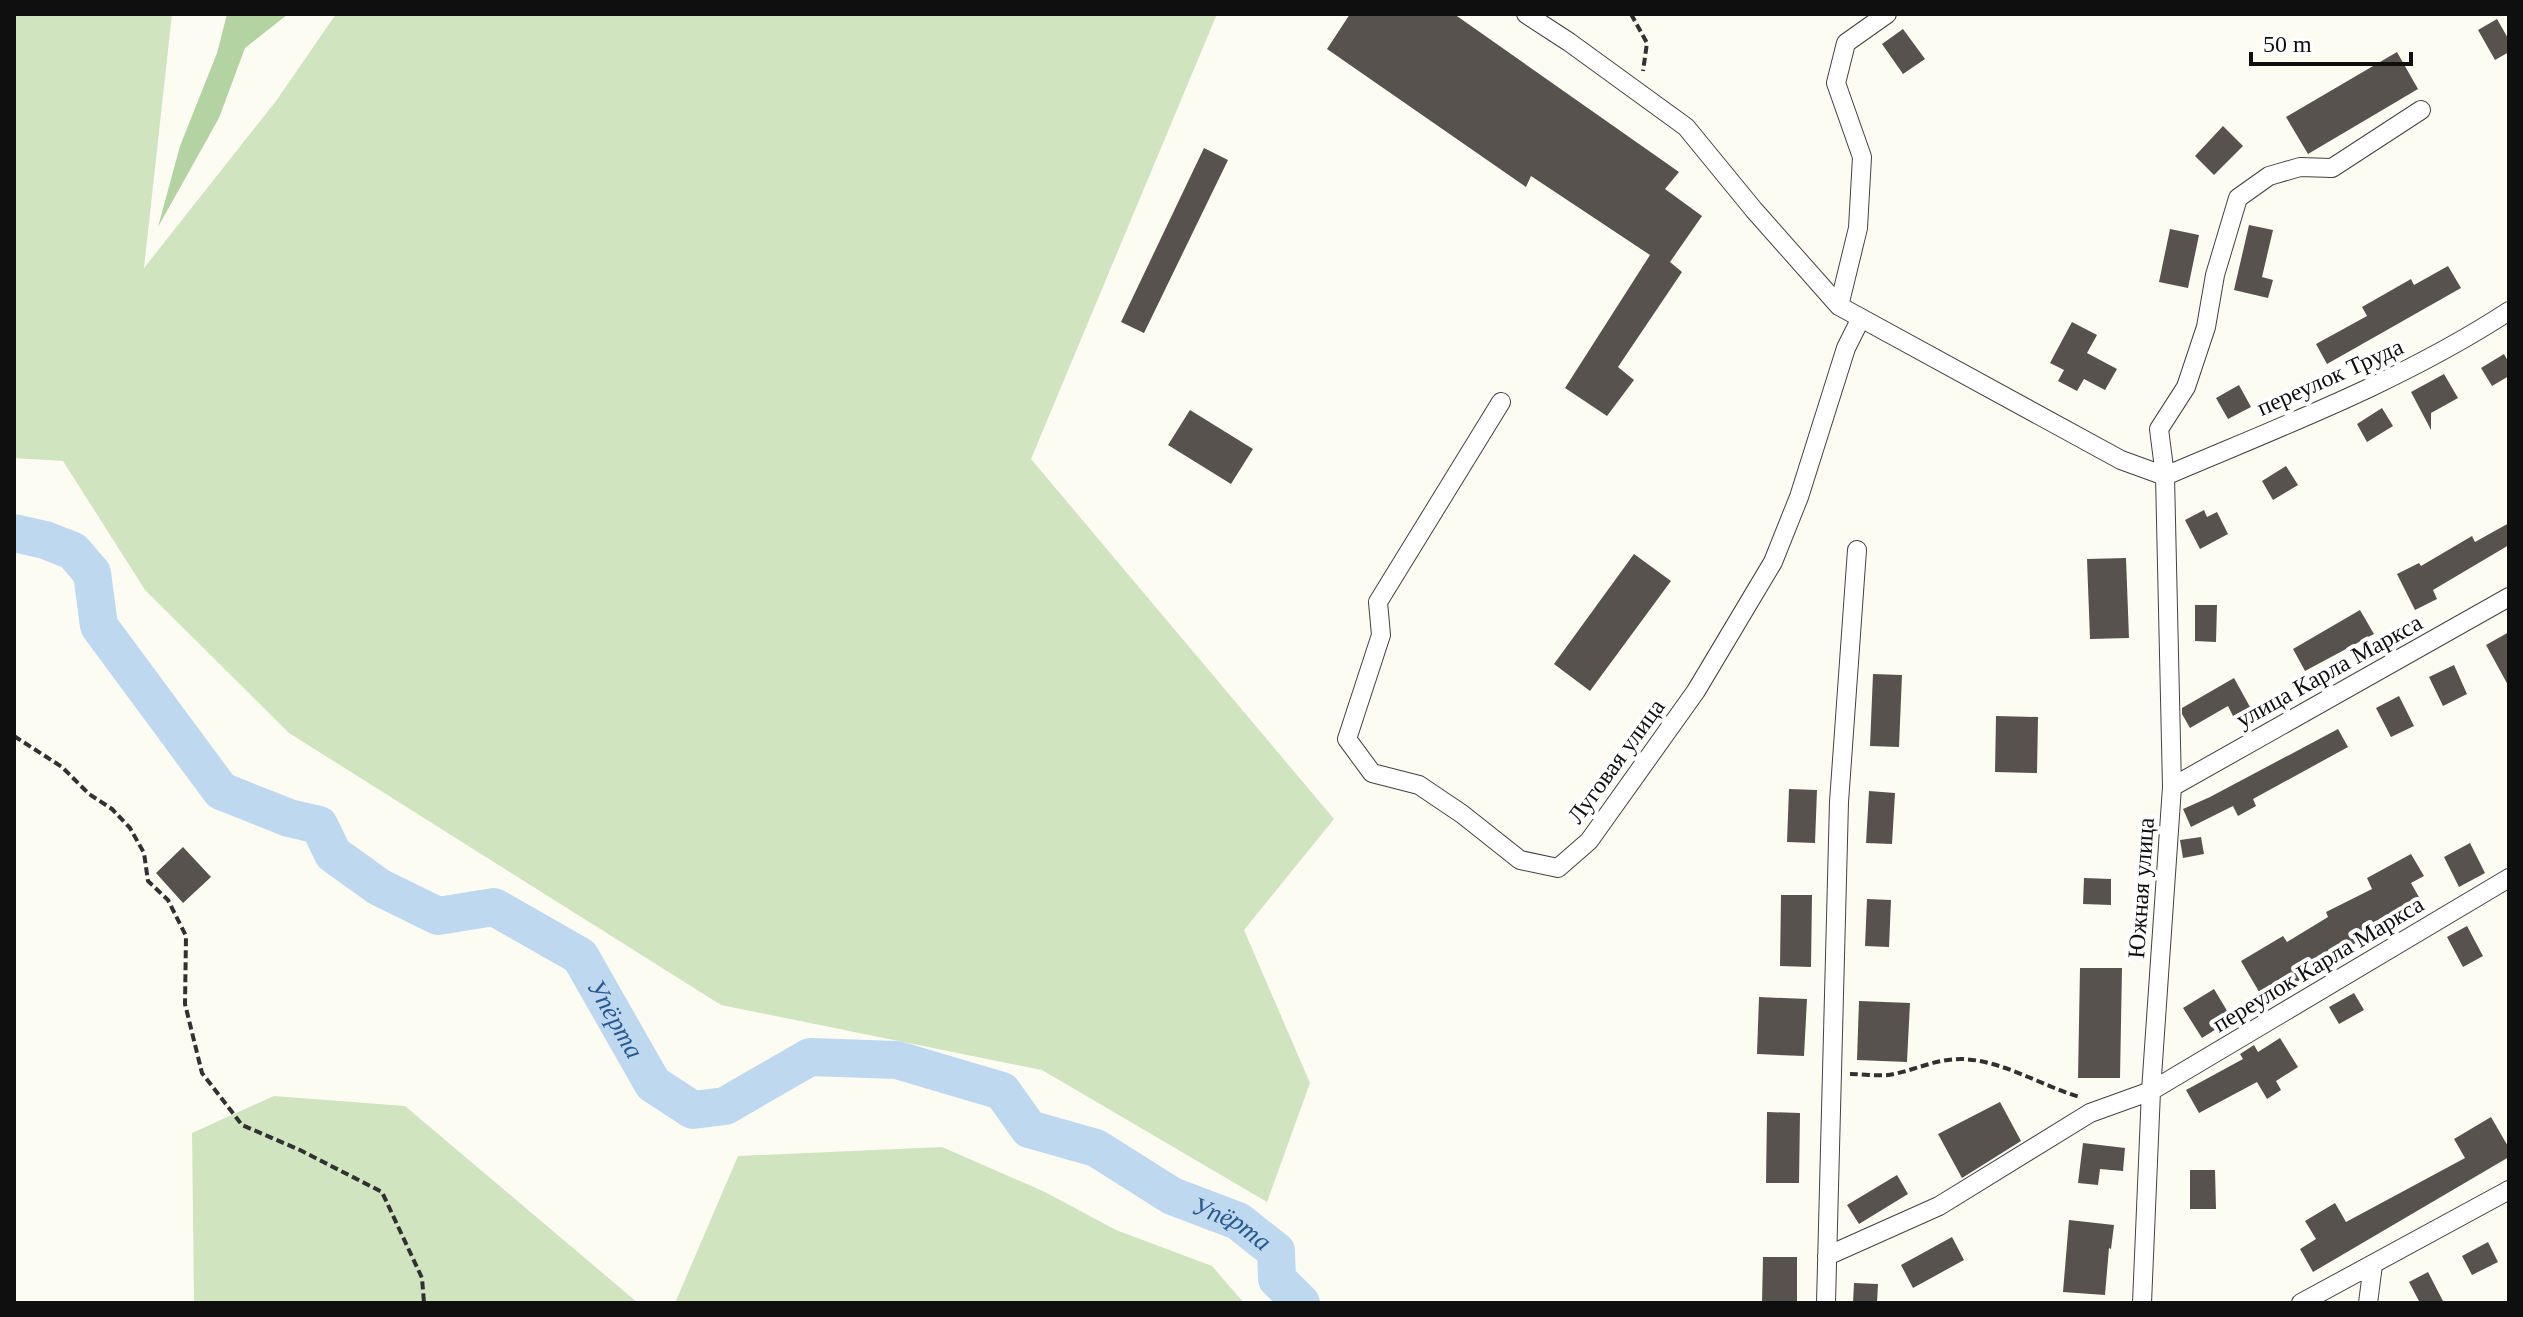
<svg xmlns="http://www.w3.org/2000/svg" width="2523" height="1317" font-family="'Times New Roman',serif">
<rect width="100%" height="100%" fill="#fdfcf3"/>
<path fill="#d0e4c0" d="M14,14H172L144,268L276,101L336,14H1217L1031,459L1334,819L1244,930L1310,1083L1267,1202L1042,1070L721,1005L289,733L145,590L63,461L14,458Z
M274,1096L405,1106L638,1303H194L192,1133Z
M942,1147L1045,1192L1116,1230L1212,1266L1244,1303H675L738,1156Z"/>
<path fill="#b3d3a2" d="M227,14H288L245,48L219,118L158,227L180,146L217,53Z"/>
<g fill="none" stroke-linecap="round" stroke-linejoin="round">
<path stroke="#bed8ef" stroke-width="38" id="s1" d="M14,533L45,540L73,551L92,573L99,626L221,791L289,818L319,825L333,854L379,887L438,916L494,907L580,956L653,1084L693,1110L725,1106L810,1057L897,1060L1002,1091L1029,1129L1096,1148L1172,1196L1238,1221L1276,1251L1277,1279L1301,1303"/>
</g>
<path fill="#57524d" d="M1350,14H1454L1679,172L1665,189L1702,216L1670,262L1682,272L1618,367L1634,380L1607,416L1565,388L1650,255L1531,176L1526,187L1327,49Z
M2497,19L2509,40V52L2495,60L2478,30Z
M1903,29L1925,59L1903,74L1882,44Z
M2397,52L2418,89L2308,154L2286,117Z
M2223,126L2243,146L2214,175L2195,156Z
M1204,148L1228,160L1144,333L1121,322Z
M2249,225L2273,230L2262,277L2273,280L2268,298L2234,290Z
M2170,229L2199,235L2188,288L2159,282Z
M2448,266L2461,288L2327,364L2316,344L2367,316L2362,307L2411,279L2414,285Z
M2072,322L2097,335L2087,353L2117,369L2105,390L2084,379L2077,391L2058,381L2064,370L2050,363Z
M2504,354L2509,363V376L2492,386L2481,368Z
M2444,374L2458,398L2431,413V430L2411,392Z
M2239,385L2251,407L2228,419L2216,398Z
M2382,408L2393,426L2367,442L2357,424Z
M1190,410L1253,449L1231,484L1168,445Z
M2286,466L2298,485L2273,500L2262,481Z
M2204,510L2207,517L2217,512L2228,534L2200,549L2185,520Z
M2509,523V545L2433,590L2437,599L2415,610L2397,574L2419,563L2421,566L2472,536L2475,542Z
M1634,554L1671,581L1590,691L1554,664Z
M2126,558L2129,638L2090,639L2087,559Z
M2195,605H2217L2216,642L2195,641Z
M2360,610L2374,634L2305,671L2293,649Z
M2509,632V687L2486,645Z
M2454,665L2467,694L2443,706L2429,677Z
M1873,674L1902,675L1899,747L1870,746Z
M2234,678L2250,707L2233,716L2228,706L2190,728L2182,714V708Z
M2399,696L2414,726L2391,737L2376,708Z
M1996,716L2038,717L2037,773L1995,772Z
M2338,729L2348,747L2253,799L2256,806L2238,816L2233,806L2191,827L2183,809L2210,797Z
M1789,789L1817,790L1815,843L1787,842Z
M1869,791L1895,793L1892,844L1866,843Z
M2201,837L2204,854L2183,858L2180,840Z
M2470,843L2485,873L2459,887L2444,857Z
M183,847L211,877L183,903L156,873Z
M2411,854L2424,876L2411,883L2425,908L2330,956L2332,959L2306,974L2307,977L2265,1002L2241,961L2283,936L2287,942L2328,917L2326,912L2372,889L2367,878Z
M2084,878L2111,879V905L2083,904Z
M1781,895H1812L1811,967L1780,966Z
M1867,899L1891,900L1889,947L1865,946Z
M2467,926L2483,956L2463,967L2447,937Z
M2080,968H2122L2120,1078H2078Z
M2214,989L2232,1019L2202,1038L2183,1008Z
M2354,993L2364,1010L2339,1024L2329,1007Z
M1759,997L1807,999L1804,1056L1757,1054Z
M1859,1001L1910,1003L1907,1062L1857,1060Z
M2280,1038L2298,1067L2276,1081L2281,1090L2267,1099L2257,1082L2199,1113L2186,1090L2243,1059L2240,1054L2254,1045L2258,1052Z
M2000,1102L2021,1141L1962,1178L1938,1134Z
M1767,1112L1800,1113L1799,1183H1766Z
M2491,1117L2509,1148V1157L2313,1272L2300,1249L2316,1239L2305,1221L2335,1203L2346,1222L2465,1158L2454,1139Z
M2083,1143L2125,1148L2123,1171L2100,1169L2098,1185L2078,1183Z
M2190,1170H2215L2216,1209H2190Z
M1897,1175L1908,1194L1859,1224L1847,1205Z
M2069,1220L2114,1225L2111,1249L2109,1248L2105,1295L2063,1292Z
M1952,1237L1964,1260L1913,1288L1901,1265Z
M2488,1242L2498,1262L2472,1275L2462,1256Z
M1763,1257H1797V1303H1762Z
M2428,1272L2444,1303H2420L2409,1282Z
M1854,1283L1878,1284L1877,1303H1853Z"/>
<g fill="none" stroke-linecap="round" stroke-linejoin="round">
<g stroke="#424242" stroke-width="20">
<path id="minor" d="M1526,14L1569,42L1686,127L1754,210L1839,306L2121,460L2165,476
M1839,306L1858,228L1862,157L1836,83L1846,43L1887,14
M1501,402L1378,602L1381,635L1347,739L1372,773L1419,785L1462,814L1520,860L1558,868L1589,841L1696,691L1773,562L1799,497L1846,348L1861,318
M2165,476C2282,426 2402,381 2509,311
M2172,787L2509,597
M1827,1256L1939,1206L2090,1113L2151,1091L2509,878
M1826,1303L1839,802L1857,550
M2142,1303L2151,1091L2172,787L2165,476L2159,429L2186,387L2206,327L2215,275L2238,198L2269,176L2300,167L2332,168L2421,110
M2301,1303L2509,1190
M2368,1303L2373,1265"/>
</g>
<path stroke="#313131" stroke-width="4" stroke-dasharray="8 4" stroke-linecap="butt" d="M1631,14L1647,43L1643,71
M14,736L62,767L89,794L112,809L130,828L144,853L148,881L168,900L186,936L185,1004L202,1073L242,1125L300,1150L382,1192L422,1278L424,1303
M1850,1074C1864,1074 1881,1077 1894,1074C1917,1069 1937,1059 1961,1059C2003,1060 2041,1086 2080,1097"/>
<use href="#minor" stroke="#fff" stroke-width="18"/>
</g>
<g text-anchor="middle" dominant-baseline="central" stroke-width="8" stroke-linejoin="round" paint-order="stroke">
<g font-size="24" fill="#0f0f0f" stroke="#fff">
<text transform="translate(2330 377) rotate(-24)">переулок Труда</text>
<text transform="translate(2329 671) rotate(-29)">улица Карла Маркса</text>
<text transform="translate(1616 761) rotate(-54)">Луговая улица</text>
<text transform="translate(2141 888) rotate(-86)">Южная улица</text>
<text transform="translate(2318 964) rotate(-31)">переулок Карла Маркса</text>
</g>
<g font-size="26" font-style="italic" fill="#285992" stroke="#fff">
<text stroke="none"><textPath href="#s1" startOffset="836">Упёрта</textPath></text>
<text stroke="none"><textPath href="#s1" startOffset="1558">Упёрта</textPath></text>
</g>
</g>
<rect width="2523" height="1317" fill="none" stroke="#0f0f0f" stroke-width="32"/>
<path d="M2251 52v12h160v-12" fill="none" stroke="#0f0f0f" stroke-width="4"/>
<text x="2263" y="52" font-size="24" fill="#0f0f0f" stroke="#ffffff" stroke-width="6" paint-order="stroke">50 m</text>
</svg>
